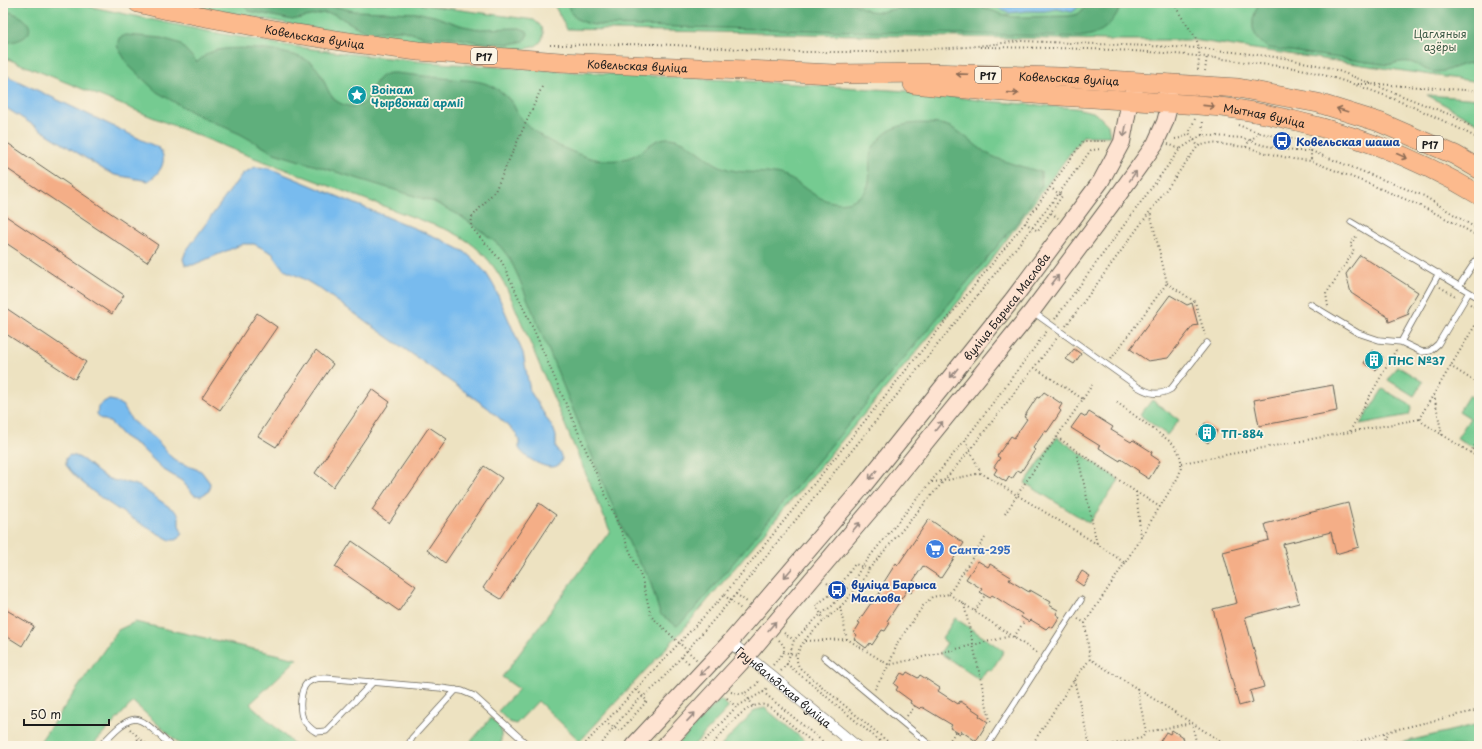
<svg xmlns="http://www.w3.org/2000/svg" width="1482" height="749" font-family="'Playpen Sans',sans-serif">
<rect width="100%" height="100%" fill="#fcf5e5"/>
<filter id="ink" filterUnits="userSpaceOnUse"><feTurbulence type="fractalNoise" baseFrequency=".025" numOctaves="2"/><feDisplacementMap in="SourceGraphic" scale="8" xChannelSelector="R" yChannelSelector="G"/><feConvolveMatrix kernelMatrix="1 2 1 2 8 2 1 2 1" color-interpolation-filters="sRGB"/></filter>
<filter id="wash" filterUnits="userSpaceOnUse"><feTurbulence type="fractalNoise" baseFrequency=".012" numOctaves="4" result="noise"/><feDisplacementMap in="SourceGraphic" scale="16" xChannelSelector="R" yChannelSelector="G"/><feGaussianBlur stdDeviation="0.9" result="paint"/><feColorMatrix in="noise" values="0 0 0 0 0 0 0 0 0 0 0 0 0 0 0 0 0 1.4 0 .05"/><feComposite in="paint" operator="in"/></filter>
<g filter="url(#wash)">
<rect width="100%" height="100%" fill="#ede2c1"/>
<path fill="#74cb91" stroke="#487456" d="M3,3H73L206,31L290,46L334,52L424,62L560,71L781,83L921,92L985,101L1075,108L1093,112L1101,118L1108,125L1110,136H1083L975,282L681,632L580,741L538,701L516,724L509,722L498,711L519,689L502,677L610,531L509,293C495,264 479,245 450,231L244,154L3,57Z
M186,3H410L534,20L542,27C547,43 535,48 522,49L420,43L355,36L188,5Z
M553,3H1473L1479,8V82L1193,40H1108L567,29Z
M1427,95L1479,99V124Z
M1397,366L1423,382L1414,396L1388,380Z
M1383,389L1412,406L1409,415L1360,424Z
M1469,395L1479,402V446L1477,449L1457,438L1470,418L1459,411Z
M1152,400L1179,420L1167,435L1140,415Z
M1057,437L1119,480L1089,523L1025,483Z
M955,618L1004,651L991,671L987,669L980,680L940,653L947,643L942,639Z
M135,622L297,659L250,704L296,746H182L133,702L92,746H37L118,630Z
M720,699L729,707L693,746H676Z
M765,708L811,746H721L755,710Z
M491,718L501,728V746H467Z
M1479,724V746H1399L1400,743Z"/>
<path fill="#5faf7b" stroke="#3e664c" d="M243,3H321L353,11L420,13L434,16L463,26L479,29L520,28L527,31L528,34L524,41L510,44L492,43L477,42L452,37H425L401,30L374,32L364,31L334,14L324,13L292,20L249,11L244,6Z
M568,3H852L869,11L880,12L923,3H971L1001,14L1013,17H1025L1069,16L1078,14L1085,8L1089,3H1123C1112,24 1104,34 1080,37L594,25C581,22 569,18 568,3Z
M1259,3H1467L1479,12V64C1463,60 1451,72 1436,72C1427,72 1421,66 1413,63C1405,60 1396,63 1388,65L1268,48C1249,34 1250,23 1259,3Z
M3,10C10,12 21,15 26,21C39,36 14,44 3,42Z
M126,35L161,38L179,43L197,62C201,59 205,55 209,53C228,43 293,50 310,62C330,77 322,100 348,106C375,112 367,80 386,74C389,73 393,73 395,73C414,75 433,77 452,79C465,80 482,80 493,87C501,91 508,97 513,104C515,107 516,111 518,114C532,135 559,147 581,155C597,161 617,163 633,156C646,150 654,137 670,138C690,140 704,159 722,167C742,176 766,169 786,177C802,183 814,199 833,202C840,203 848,203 855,199C878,188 865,168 872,149C873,146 877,143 879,140C893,122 918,122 939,124C959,126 973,146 990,155C1006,163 1024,167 1041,172L1042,186L1019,220L694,610L677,626L660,614L649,577L635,556L616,514L518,276L510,259L500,246L484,233L459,215L434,202L274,153L240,134L193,113L157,92L129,66L117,46L119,38Z"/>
<path fill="#78bbee" stroke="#4a6c85" d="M989,3H1081L1076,9L1072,12L1057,9L1045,11H1027L1010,13Z
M3,74L159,148C169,160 160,174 148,181L115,175L106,171L3,106Z
M255,167L269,168L438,238L465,252L476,262L486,273L494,286L523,353L530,391L554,430L556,436V447L562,458C559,479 523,458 519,448V441L516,433L488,408L320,289L302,278L284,270L272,253L254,244H243L193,265H185L183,259L186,251L242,174Z
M110,400L115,401L123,406L132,421L156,439L171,457L178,462L201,471L210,483L209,491L201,496L194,495L182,481L164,470L139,446L123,436L111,423L100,418L97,414L98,407L105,401Z
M70,455C84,456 93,470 105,477C116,483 127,481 139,486L175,511L179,516V525L182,533L179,538L176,540H170C140,524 85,492 66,465V458Z"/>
<g id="blocks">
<path fill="#f4ae87" d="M3,140L158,245L147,262L3,166Z
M3,214L124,295L112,314L3,241Z
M1360,255L1418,292L1407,310L1409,314L1389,322L1388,317L1351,293L1346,274Z
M1170,295L1187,305L1192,303L1198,325L1193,326L1168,358L1148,361L1130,349Z
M3,306L86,362L75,379L3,332Z
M257,313L277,327L220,410L202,398Z
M1074,349L1081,354L1074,364L1066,359Z
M316,350L333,364L276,447L258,436Z
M1372,350L1383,357L1376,370L1364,363Z
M1333,385L1337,411L1259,426L1254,400Z
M372,389L390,402L333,487L315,473Z
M1044,392L1062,404L1059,409L1061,411L1047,432L1045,431L1033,448L1035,450L1021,472L1018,470L1012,479L1009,477L1006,482L994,474L997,469L994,467L1000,458L997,456L1011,436L1014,438L1027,419L1024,417L1037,397L1039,398Z
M1089,412L1113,427L1111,430L1131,442L1133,440L1152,452L1151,455L1160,461L1149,479L1138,472L1139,471L1121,459L1120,461L1099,448L1100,446L1071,428L1081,414L1086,417Z
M1205,423L1217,431L1208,443L1197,435Z
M429,427L447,439L389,523L372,510Z
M484,466L502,478L445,563L427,550Z
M539,503L556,515L501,599L483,588Z
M1348,503L1359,547L1336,554L1331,532L1283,544L1299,603L1245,617L1264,687L1250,691L1253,702L1239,706L1213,609L1237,603L1223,552L1269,540L1265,524Z
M929,519L964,543L941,578L923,566L913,581L917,583L911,593L907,590L887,621L890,623L885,631L882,630L872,645L870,643L866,648L854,639L857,635L854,633L860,623L858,622L871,603L872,604L886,584L884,582L896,563L898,565Z
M352,541L416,586L399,611L335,567Z
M978,561L988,567L990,564L1011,577L1009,580L1029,592L1030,590L1051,602L1049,605L1058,610L1056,614L1060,617L1053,628L1049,626L1046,629L1031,620L1029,622L1021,617L1022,614L992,595L990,598L980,592L982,589L966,579Z
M1082,571L1090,576L1083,586L1076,581Z
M3,608L34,626L22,646L3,634Z
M907,672L918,678L920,675L940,688L938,691L958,704L960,701L980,714L979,716L988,722L976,741L961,731L960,734L950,728L952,725L922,707L920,709L910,703L911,701L896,690L898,687L894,684L901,673L905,675Z
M1172,730L1184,738L1179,746H1157L1166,732L1170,734Z"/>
</g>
</g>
<g filter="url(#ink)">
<use href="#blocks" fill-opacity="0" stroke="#656156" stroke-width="1"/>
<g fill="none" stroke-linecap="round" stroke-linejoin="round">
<g stroke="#656156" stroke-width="7">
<path id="service" d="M1351,222L1459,286
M1479,256L1459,286L1479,298
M1310,304L1358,333L1379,340L1401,342L1439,273
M1033,312L1138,387C1150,394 1159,396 1171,389L1207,343
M1401,342L1422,352L1430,351L1438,344L1469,292
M824,657L931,746
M373,682L326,731L316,732C311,729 306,724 303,719C299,710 300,690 307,683C312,679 319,678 325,678L441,688L462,691L474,696L529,746
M100,746C136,708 135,713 171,746
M408,746L412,738L456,690
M987,746L1081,600"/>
</g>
<g stroke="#656156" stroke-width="12">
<g id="minor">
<path id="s1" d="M730,642L856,746"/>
</g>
</g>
<g stroke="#656156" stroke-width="18">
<g id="secondary">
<path id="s2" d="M633,746L730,642L860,490L1013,299L1101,181L1122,142L1130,100L1135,89"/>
<path d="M664,746L747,656L878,501L1032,311L1117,197L1155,144L1165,122L1170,103L1167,91"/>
</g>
</g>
<g stroke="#656156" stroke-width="20">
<g id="trunk">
<path id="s3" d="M138,3L168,10L296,34L355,43L418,51L560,62L835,74L929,73L1060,77L1238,88L1318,103L1379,122L1455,155L1479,169"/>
<path id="s4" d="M913,84C989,92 1064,96 1139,101C1175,104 1212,104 1248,111C1329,125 1408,152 1479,195"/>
</g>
</g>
<path stroke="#656156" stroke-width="2" stroke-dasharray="1 3" stroke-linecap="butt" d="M1175,3C1180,21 1197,32 1199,49C1200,56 1198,64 1198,71
M550,45L656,44L792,52H879L968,47L1021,41L1199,48L1284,58L1331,68L1451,115L1479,131
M980,47C1068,48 1157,49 1245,62C1265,65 1286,66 1305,70C1365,85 1425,110 1479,139
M1205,71L1207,56
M1358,84H1372
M1376,84L1479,91
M542,87L495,191L472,217L471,227L502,262L536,335L642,579L651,616L697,660
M1195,119L1189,133L1198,146
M1238,125L1260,133
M1202,135L1203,119
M1175,139L1181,138L1189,133
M1168,144L1180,149
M1246,147L1249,141L1260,133L1303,141L1311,151V161
M1051,213L1058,218
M1025,223L1038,231L1062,196L1051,188
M1167,283L1195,302L1205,335
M1440,287L1457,297
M1470,304L1479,310
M1328,306L1326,294L1354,251L1350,245L1357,235
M1055,319L1180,149L1202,135L1242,138L1262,145L1294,151H1311L1424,196L1479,230
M1479,319L1420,417L1422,422L1479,458
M1066,326L1198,146L1210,143L1246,147L1266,153L1293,159L1311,161C1369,184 1426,205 1479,237
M1111,359L1167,283L1150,212
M1450,366L1479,384
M1434,395L1442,435
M1083,399L1092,385
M1350,431L1396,350
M1057,437L1136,492L1160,507
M965,440L981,473L1097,544L1125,563L1177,479C1184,466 1182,454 1172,443L1115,401
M1077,452L1097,544
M1470,453L1479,439
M1182,463L1420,419
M932,482L943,481L981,473
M1136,492L1141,537
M1005,514L1025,483L1083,399L1035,368
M1125,563L1085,623L1090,659L1192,723L1197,746
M827,583L837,590
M736,594L747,602
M949,594L1037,653
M724,595L741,609
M964,604L991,725
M840,607L847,639L889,665L1011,636
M975,611L985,595
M1078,619L1085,623
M824,620L816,605L837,590L855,564L869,569
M784,633L794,640
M1014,637L1025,620
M779,640L784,646V652
M806,641L847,639
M682,657L691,665
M773,665L784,652L797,655
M781,671L787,664
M1074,680L1090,746
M1137,688L1146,732
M875,689L889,665L898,642L923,606L932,597L949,594L985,538
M731,692L738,694L745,693
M763,692L828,746
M727,698L736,707
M753,706L745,693L755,686L760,680
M907,716L915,706
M605,722L620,731L647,701L636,689
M130,729L148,746
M939,742L943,746
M132,746L139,738
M583,746L724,595L1025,223L1083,141H1106
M600,746L614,727L636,702L656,686L731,600L1032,228L1060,192L1091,150L1102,149
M700,746L736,707L763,692L768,687
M711,746C724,732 749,695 770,707L817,746
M886,746L787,664L794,640L820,615L832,606L854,581L862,566L965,440L1047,331
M893,746L801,669C783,649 829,618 842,605C852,594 863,583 869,569L970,450L1057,338
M946,746L956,731
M1031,746L1074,680L1090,659
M1105,746L1142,738L1146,732L1192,723L1228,746
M1346,746L1390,731L1479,710
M1381,746L1389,732"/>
<use href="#service" stroke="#fff" stroke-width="5.5"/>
<use href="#minor" stroke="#fff" stroke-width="11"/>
<use href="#secondary" stroke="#fee3d1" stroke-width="16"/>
<use href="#trunk" stroke="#fcba8d" stroke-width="19"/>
</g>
<defs><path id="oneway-shaft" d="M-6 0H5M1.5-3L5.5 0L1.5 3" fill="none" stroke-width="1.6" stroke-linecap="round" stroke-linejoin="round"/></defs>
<g stroke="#8c6b54">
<use href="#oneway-shaft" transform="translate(962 74) rotate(-178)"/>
<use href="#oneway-shaft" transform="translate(1013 93) rotate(4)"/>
<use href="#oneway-shaft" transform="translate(1209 106) rotate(6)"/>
<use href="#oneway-shaft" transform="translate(1342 110) rotate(-163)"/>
<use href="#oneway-shaft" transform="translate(1402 156) rotate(25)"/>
</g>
<g stroke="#988980">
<use href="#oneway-shaft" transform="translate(1125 131) rotate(101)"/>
<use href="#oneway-shaft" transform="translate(1133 176) rotate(-55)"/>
<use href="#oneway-shaft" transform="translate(1055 280) rotate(-53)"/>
<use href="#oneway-shaft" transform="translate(954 373) rotate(129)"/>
<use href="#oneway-shaft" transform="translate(939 426) rotate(-51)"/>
<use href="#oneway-shaft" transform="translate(873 475) rotate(129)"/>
<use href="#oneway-shaft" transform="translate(856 527) rotate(-50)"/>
<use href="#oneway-shaft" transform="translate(788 573) rotate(131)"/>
<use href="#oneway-shaft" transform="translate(772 626) rotate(-50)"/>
<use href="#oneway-shaft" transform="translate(704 671) rotate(133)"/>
<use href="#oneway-shaft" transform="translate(691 717) rotate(-47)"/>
</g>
</g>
<defs>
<g id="sight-disc" transform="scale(1)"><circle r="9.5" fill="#0f9aa8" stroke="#fcf5e5"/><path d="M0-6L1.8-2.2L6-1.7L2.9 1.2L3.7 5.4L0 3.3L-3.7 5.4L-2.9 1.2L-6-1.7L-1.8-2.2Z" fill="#fff"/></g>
<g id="bus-disc" transform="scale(1)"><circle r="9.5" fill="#1a4fb4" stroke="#fcf5e5"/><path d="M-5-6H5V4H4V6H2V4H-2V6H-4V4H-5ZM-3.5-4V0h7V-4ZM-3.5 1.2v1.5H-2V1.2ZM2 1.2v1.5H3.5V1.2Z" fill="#fff"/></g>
<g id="building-disc" transform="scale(1)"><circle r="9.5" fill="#0f9aa8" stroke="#fcf5e5"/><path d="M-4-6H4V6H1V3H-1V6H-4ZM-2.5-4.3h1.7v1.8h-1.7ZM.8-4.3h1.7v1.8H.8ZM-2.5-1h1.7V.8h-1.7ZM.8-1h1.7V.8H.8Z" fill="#fff"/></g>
<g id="supermarket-disc" transform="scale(1)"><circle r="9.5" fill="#3f7fe0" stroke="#fcf5e5"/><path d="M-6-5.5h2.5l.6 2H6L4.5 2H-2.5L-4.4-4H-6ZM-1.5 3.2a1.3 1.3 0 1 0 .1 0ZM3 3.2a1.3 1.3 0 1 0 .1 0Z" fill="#fff"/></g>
</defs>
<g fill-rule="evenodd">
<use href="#sight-disc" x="357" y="95"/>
<use href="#bus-disc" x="1282" y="141"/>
<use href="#building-disc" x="1374" y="360"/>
<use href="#building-disc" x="1207" y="433"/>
<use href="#supermarket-disc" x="935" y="549"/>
<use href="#bus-disc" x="837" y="590"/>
</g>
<g text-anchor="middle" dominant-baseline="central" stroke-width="3.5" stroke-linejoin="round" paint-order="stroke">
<g fill="#fcf5e5" stroke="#5f5d58" stroke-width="1">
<rect x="471" y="48" width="26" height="16" rx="3"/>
<rect x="975" y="67" width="26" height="16" rx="3"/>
<rect x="1417" y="136" width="26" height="16" rx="3"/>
</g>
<g font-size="10" font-weight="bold" fill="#1c1c1c">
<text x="484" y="56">Р17</text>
<text x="988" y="75">Р17</text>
<text x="1430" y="144">Р17</text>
</g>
<g font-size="11" fill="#3b5945" stroke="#fcf5e5">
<text x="1440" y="33">Цагляныя<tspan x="1440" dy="13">азёры</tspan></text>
</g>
<g font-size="11" fill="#1c1c1c" stroke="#fcf5e5">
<text stroke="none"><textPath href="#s3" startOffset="180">Ковельская вуліца</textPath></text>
<text stroke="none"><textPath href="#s3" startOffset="504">Ковельская вуліца</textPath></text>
<text stroke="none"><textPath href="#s3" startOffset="936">Ковельская вуліца</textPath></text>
<text stroke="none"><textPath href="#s4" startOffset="353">Мытная вуліца</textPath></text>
<text stroke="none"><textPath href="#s2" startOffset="577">вуліца Барыса Маслова</textPath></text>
<text stroke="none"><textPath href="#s1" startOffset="70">Грунвальдская вуліца</textPath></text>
</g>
<g font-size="11" font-weight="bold" fill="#0d838f" stroke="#fcf5e5" text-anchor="start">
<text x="371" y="89">Воінам<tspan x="371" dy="13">Чырвонай арміі</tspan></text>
<text x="1388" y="360">ПНС №37</text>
<text x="1221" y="433">ТП-884</text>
</g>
<g font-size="11" font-weight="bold" fill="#164399" stroke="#fcf5e5" text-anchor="start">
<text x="1296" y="141">Ковельская шаша</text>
<text x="851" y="584">вуліца Барыса<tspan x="851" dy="13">Маслова</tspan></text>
</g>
<g font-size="11" font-weight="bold" fill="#366cbe" stroke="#fcf5e5" text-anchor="start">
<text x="949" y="549">Санта-295</text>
</g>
</g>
<rect width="1482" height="749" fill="none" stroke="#fcf5e5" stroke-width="16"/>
<path d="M24 719v6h85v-6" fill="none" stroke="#1c1c1c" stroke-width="2"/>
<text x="30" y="719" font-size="12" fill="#1c1c1c" stroke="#fcf5e5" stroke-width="3" paint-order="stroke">50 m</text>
</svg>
